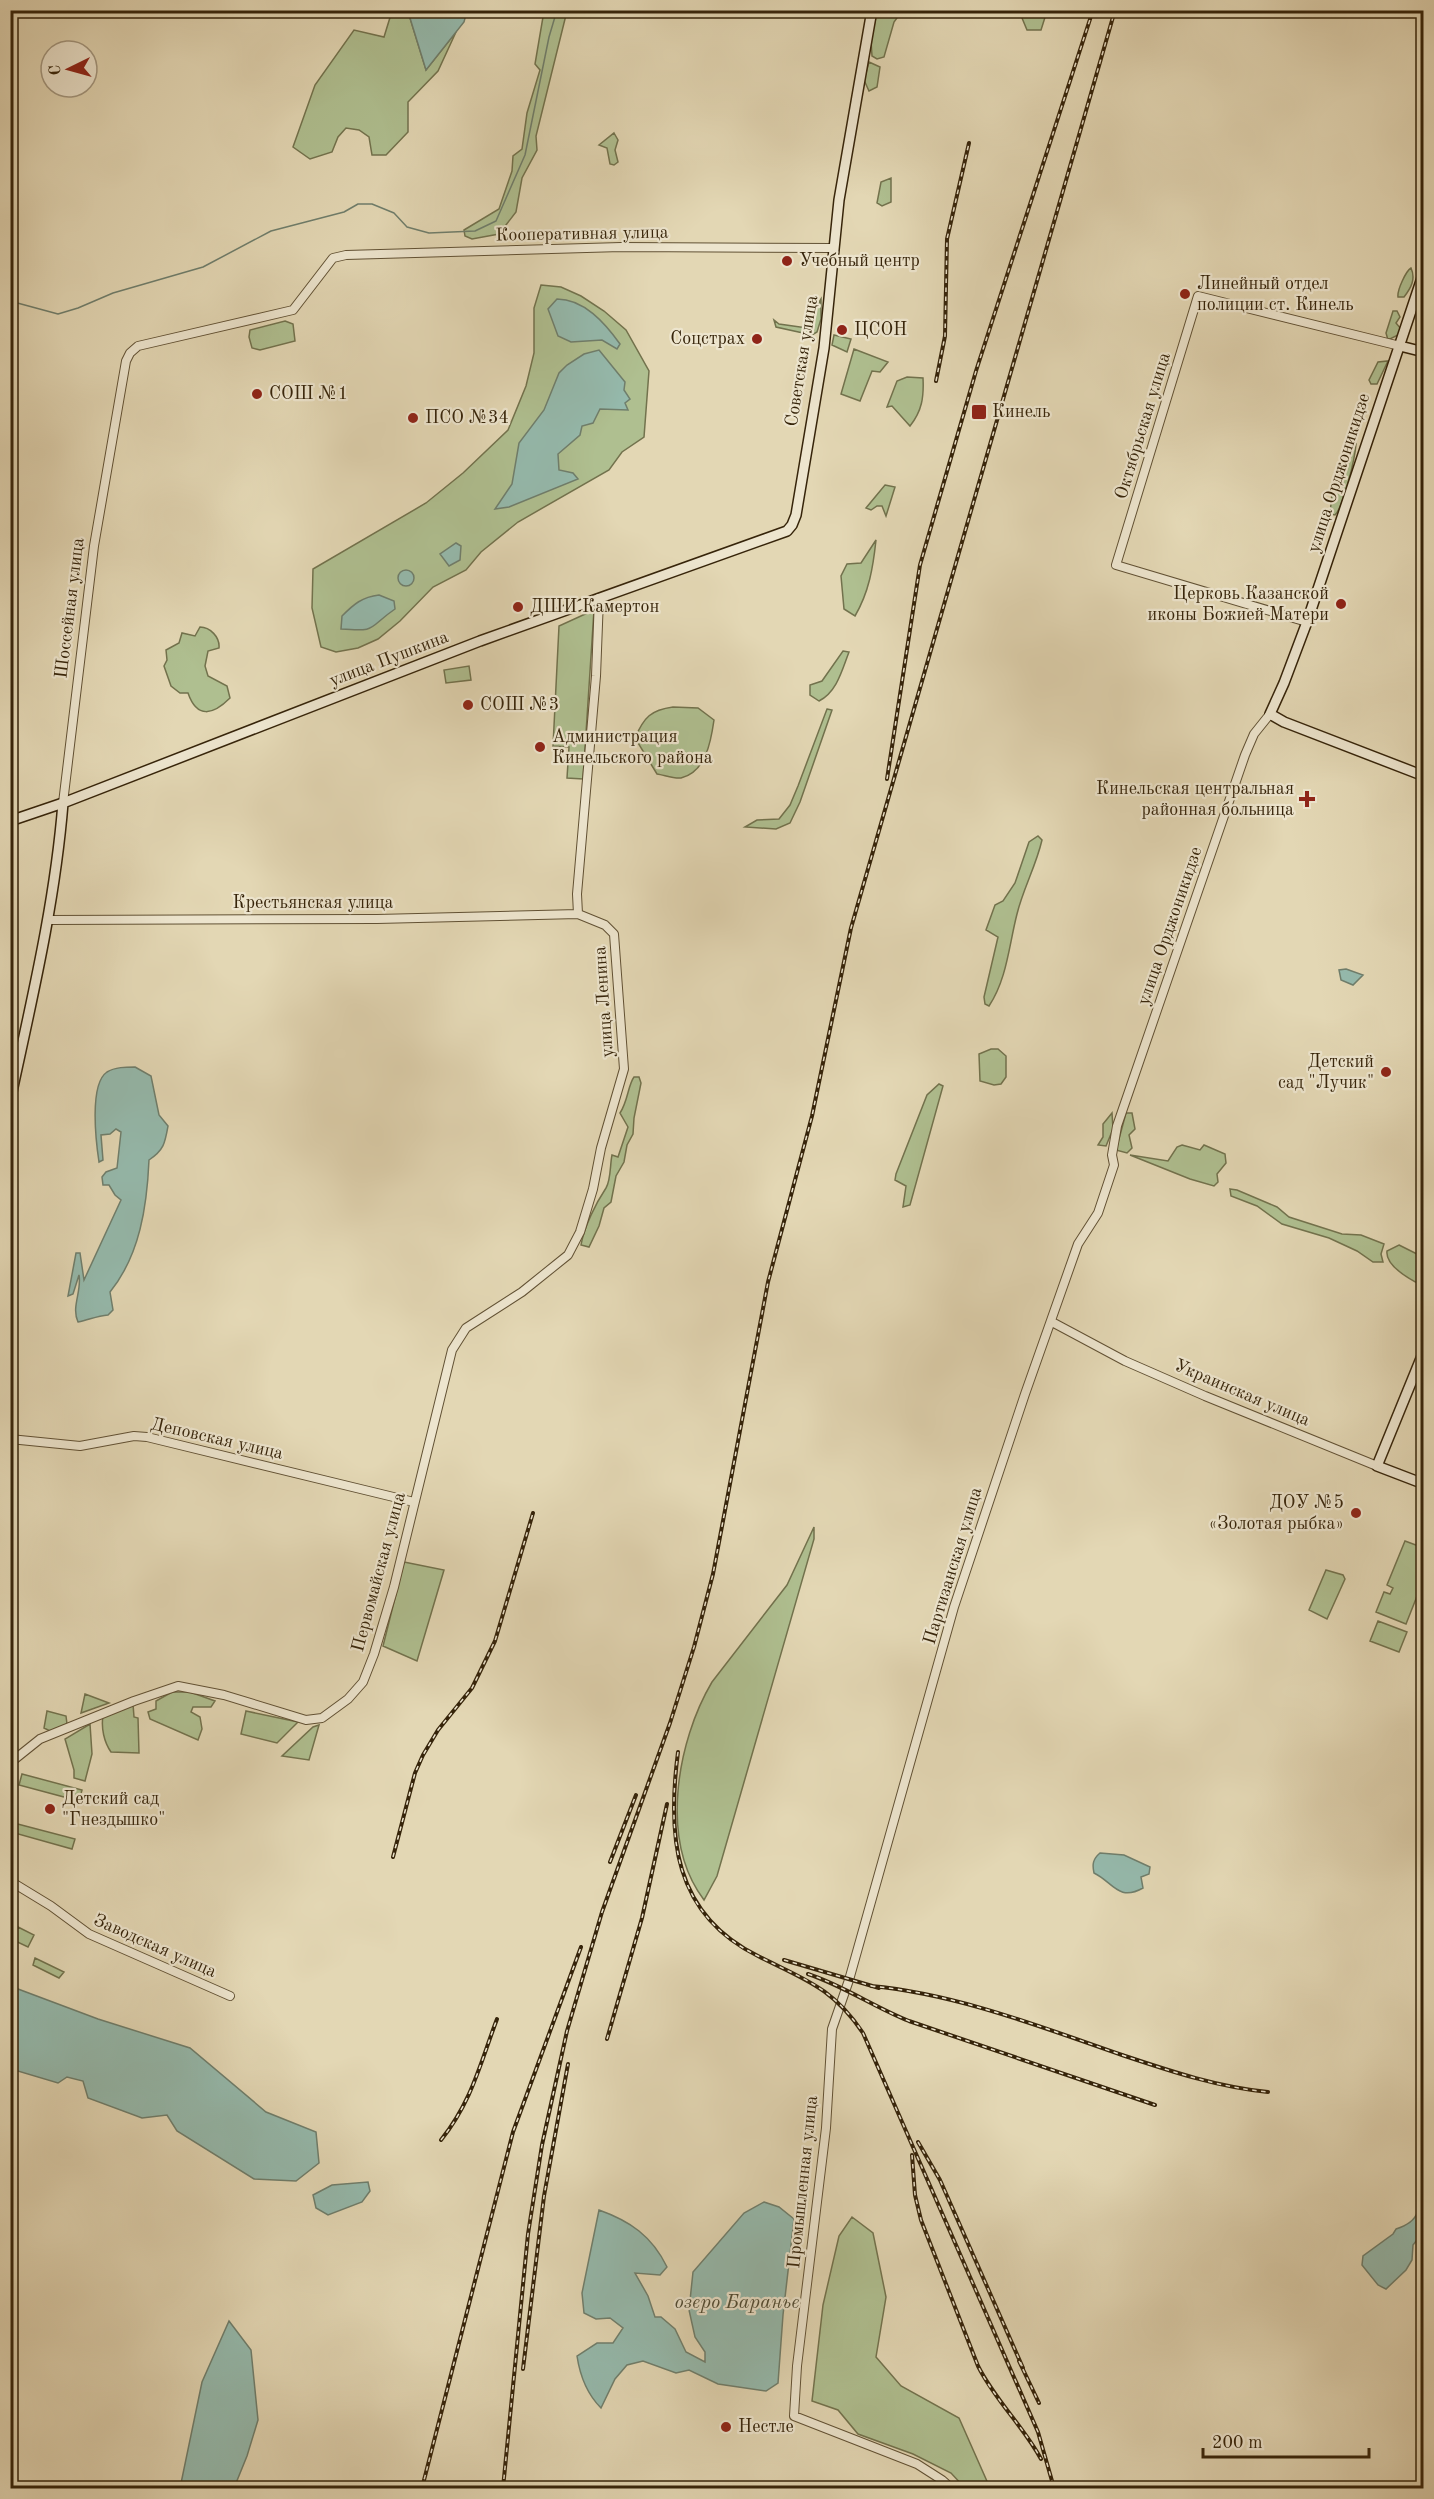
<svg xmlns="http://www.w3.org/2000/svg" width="1434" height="2499" font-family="'Old Standard TT',serif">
<rect width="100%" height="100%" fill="#e3d7b4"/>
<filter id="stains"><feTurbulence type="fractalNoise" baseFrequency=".00333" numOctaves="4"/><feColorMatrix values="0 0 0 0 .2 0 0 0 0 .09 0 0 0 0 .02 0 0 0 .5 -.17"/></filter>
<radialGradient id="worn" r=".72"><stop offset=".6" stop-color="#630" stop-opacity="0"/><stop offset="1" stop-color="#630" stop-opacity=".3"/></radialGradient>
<path fill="#afbf90" stroke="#72724d" stroke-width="1.5" d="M392,11H413L410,18L426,70L456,32L438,71L408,102V132L386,155H372L369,137L359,130L346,128L338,137L332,152L310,159L293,147L315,85L354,30L384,37Z
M544,11H567L536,136L537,150L522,178L516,212L499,234L472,239L465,236L464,230L499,209L512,171L513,156L522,149L527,113L540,70L535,64Z
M877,11H902L894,22L884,57L877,59L872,56L871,41Z
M1025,11H1047L1041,30H1027L1022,18Z
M869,62L880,67L877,87L869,91L864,80Z
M614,133L618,140L615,150L618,162L614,165L610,164L607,148L599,145Z
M891,178V202L882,206L877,203L881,182Z
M1411,268C1416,279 1411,288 1404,297H1398C1397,290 1406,271 1411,268Z
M541,285L561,287L581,296L604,311L626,330L649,371L644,437L622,452L609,470L518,522L481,552L466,570L433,587L400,621L378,639L358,648L336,652L321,647L312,608L313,569L426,503L463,473L508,430L526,386L534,353V308Z
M821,299V319L817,332L812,335L776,327L774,320L779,324L807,328C815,319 815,309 821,299Z
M1393,311H1397L1400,317L1396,323L1401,329L1398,335L1388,340L1386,333Z
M285,321L293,324L295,341L260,350L252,348L249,337L250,330Z
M834,335L851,339L847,352L832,345Z
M854,349L888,362L880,372L872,371L860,401L841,394Z
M1388,361L1377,384H1371L1369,380L1378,362Z
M907,377L923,378C924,397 922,411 910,426L892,406L887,407L897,381Z
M1356,444C1355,458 1344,506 1335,515L1330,514L1332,493L1342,484L1339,475L1347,448Z
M885,485L895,487L886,516L882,506H877L871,510L866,508Z
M876,540C873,568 869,592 855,616L844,609L841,576L847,564L861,563Z
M594,610L583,779L567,778L569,747L553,746L559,626Z
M200,627C210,627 220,637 219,648L208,651L205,666L208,676L227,686L230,698C213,715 197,719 188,693H180L171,686L164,666L167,660L166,650L179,643L182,633L195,636Z
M843,651L849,652C842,670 837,692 819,701L810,695V685L822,681Z
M469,666L471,680L446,683L444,670Z
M673,707L698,708L714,720C711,741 706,772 681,778C674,779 664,775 657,774L635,738C644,717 651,710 673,707Z
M827,709L832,710L800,802L790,823L776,829L745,827L757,820L779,819L790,805L798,786Z
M1038,836L1042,840C1036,866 1023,889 1017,914C1009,945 1007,979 989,1006L985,1004L984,997L998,937L986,930L995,905L1003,901L1015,883L1029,842Z
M991,1049H998L1006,1056V1077L1001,1084L994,1085L980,1081L979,1054Z
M634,1077H639L641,1083L634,1118L633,1134L627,1145L624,1162L616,1176L611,1202L604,1208L599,1226L589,1247L581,1245C584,1227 596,1203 606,1188C611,1180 610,1164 612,1155L618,1157L628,1127L620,1113C628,1101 628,1085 634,1077Z
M939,1084L943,1086L910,1205L903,1207L906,1186L895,1180L896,1174L927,1095Z
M1112,1113L1113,1129L1106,1146L1098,1145L1103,1137V1124Z
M1126,1113H1132L1135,1129L1129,1135L1132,1148L1127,1153L1116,1150Z
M1182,1145L1200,1150L1204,1145L1225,1154L1226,1163L1217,1174L1218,1182L1214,1186L1190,1179L1130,1155L1168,1161L1177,1147Z
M1230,1189L1237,1190L1277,1207L1289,1217L1342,1234L1361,1235L1384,1244L1381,1254L1383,1262H1373L1357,1251L1329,1238L1282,1224L1257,1206L1231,1196Z
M1399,1245L1423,1257V1286C1411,1280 1385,1266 1387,1251Z
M814,1527V1539L717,1876L704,1900C659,1841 677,1741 712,1682L787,1585Z
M1405,1541L1424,1548L1423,1581L1406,1624L1376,1612L1384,1592L1390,1594L1393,1588L1387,1585Z
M404,1562L444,1570L417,1661L383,1646Z
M1326,1570L1343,1575L1345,1579L1327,1619L1309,1610Z
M1378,1621L1407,1632L1399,1652L1370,1641Z
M172,1692H190L215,1701L211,1707H193L191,1712L200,1717L202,1729L198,1740L150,1719L148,1712L156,1709V1701Z
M85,1694L109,1703L81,1713Z
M133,1704L134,1717L138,1718L139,1753L111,1752C104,1742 101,1728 103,1716Z
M47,1711L66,1716L67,1724L50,1731L44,1728Z
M246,1711L298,1722L277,1743L241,1734Z
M90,1724L92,1754L85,1781L74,1778V1770L65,1739Z
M319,1725L309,1760L282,1756L313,1727Z
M22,1774L82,1790L79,1801L19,1785Z
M10,1822L75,1839L72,1849L11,1832Z
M18,1927L34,1935L28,1947L11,1939Z
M35,1958L64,1972L59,1978L33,1965Z
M852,2217L873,2233L886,2297L876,2357L901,2386L959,2418L990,2488H965L951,2473L913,2454L858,2434L838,2410L812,2401L823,2305L839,2236Z"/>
<path fill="#95baad" stroke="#6f7e6c" stroke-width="1.5" d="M413,11H467L464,22L426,70L410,18Z
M557,299C584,299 605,323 620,344L617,349L602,340L571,342L558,336L548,309Z
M599,350L625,382L624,390L630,399L625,403L628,410L600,409L593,423L582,426L580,435L558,454L559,470L573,473L578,479L509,507L495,509L512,484L519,443L544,410L559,373L567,365L584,354Z
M456,543L461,546L460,560L449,566L440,554Z
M398 578a8 8 0 1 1 16 0a8 8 0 1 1-16 0Z
M379,595L394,601L395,609C367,628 379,632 341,629L342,616C354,604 362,597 379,595Z
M1346,969L1363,975L1353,985L1341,980L1339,970Z
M135,1067L151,1076L159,1115L168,1126C165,1143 164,1150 149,1160C147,1206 140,1255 110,1292L113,1310L108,1315C96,1316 89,1320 78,1322C71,1307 82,1291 79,1275L73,1294L68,1296L76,1253H80L84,1280L121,1200L115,1195L109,1185H103L102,1177L106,1172L117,1168L121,1132L116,1129L110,1134L101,1135L103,1160L99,1162C96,1142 89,1084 107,1072C115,1067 126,1067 135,1067Z
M1100,1853L1124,1855L1150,1867L1149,1874L1141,1877L1143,1888C1118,1902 1113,1882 1094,1873C1092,1864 1093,1859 1100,1853Z
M10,1986L98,2019L190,2048L266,2112L316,2132L319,2163L296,2181L254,2179L177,2131L167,2115L142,2118L88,2098L83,2081L67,2077L58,2083L11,2069Z
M368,2182L370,2191L362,2202L328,2215L316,2208L313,2195L332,2185Z
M764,2202L779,2207L794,2219L783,2315L778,2383L766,2391L718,2384L689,2370L676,2373L643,2361L627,2365L615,2379L601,2408C587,2394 580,2376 577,2356L597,2343H613L623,2328L610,2318L596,2319L584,2313L582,2293L599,2210C630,2221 652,2236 667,2267L660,2275L635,2273L648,2296L655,2317H661L675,2329L686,2352L705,2362V2352L695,2337L689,2310L693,2272L744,2213Z
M1423,2212V2232L1413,2245L1412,2260L1406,2270L1386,2289L1378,2285L1362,2265L1363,2256L1393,2234L1396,2229C1405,2226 1414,2222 1417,2213Z
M229,2321L251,2350L258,2420L247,2456L234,2488H180L202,2382Z"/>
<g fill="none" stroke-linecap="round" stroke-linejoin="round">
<path stroke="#6f7e6c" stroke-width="1.5" d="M10,301L58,314L78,308L113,293L203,267L271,231L344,212L358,204H372L394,213L407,227L429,233L475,231L496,221L525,155L549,37L557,10"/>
<g stroke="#615134" stroke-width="10">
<path id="tertiary" d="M1307,622L1116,565L1198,296L1400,346
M63,803L94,546L126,361L130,353L138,346L293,310L333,258L346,255L621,247L833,248
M578,914L577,894L596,676L599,598
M1052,1322L1125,1361L1205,1396L1377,1466
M10,1439L80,1446L134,1436L147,1437L414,1502
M10,1763L40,1739L134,1701L178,1686L224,1695L306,1720L322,1718L348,1699L363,1682L374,1654L394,1587L452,1350L466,1328L522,1292L568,1255L580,1232L593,1189L601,1148L624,1069L614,934L605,925L578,914L377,919L48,920
M10,1881L51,1906L89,1934L230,1996
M951,2488L942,2480L917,2464L794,2416L797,2366L826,2128L832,2029L849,1980L954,1607L1025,1394L1078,1244L1098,1213L1114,1165L1112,1155L1117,1126L1245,755L1254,734L1270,714"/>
</g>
<g stroke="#36240a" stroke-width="12">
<path id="secondary" d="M1424,272L1307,622L1284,683L1270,714L1284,722L1424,776
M1400,346L1424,352
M10,821L63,803L480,641L787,531L792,525L796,515L824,348L839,200L872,10
M10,1101C31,1003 55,904 63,803
M1424,1351L1377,1466L1424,1484"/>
</g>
<use href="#tertiary" stroke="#ede5ce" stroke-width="8"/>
<use href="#secondary" stroke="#ede5ce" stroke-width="9"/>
<g stroke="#36240a" stroke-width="4">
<path id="rail" d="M936,381L945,336L947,239L969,143
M887,779L920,565L976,371L1093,10
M678,1752C667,1836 673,1914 758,1956C805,1980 832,1987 863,2033L1038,2432L1054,2488
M393,1857L415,1773L423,1755L438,1730L472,1688L495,1641L533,1513
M610,1862L636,1795
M784,1960L879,1988
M808,1974C844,1986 874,2007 909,2021L1155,2105
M871,1986C957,1994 1041,2027 1122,2055C1170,2071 1217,2087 1268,2092
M607,2039L642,1918L667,1804
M441,2140C472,2101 480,2064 497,2019
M918,2142L940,2180L1023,2368
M912,2155L915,2195L921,2220L978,2366C995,2400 1023,2426 1041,2459
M1019,2361L1039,2403
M523,2369L544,2196L568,2064
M422,2488L513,2132L581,1947
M503,2488L528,2234L542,2145L567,2031L602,1912L670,1723L694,1647L713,1574L768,1282L812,1116L851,928L1115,10"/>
</g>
<use href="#rail" stroke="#ede5ce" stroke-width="1.5" stroke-dasharray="4.5" stroke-linecap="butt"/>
</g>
<g fill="#8f2418" stroke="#ede5ce" stroke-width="2">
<circle cx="787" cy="261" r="6"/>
<circle cx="1185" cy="294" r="6"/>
<circle cx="842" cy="330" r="6"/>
<circle cx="757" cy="339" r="6"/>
<circle cx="257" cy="394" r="6"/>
<rect x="971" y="404" width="16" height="16" rx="3"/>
<circle cx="413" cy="418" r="6"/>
<circle cx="1341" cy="604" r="6"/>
<circle cx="518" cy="607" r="6"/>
<circle cx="468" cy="705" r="6"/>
<circle cx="540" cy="747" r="6"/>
<path d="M1304 790h6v6h6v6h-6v6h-6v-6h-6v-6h6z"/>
<circle cx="1386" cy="1072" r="6"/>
<circle cx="1356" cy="1513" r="6"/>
<circle cx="50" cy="1809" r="6"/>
<circle cx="726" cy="2427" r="6"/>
</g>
<g text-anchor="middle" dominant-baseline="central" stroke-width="4.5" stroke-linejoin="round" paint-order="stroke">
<g font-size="18" fill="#36240a" stroke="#ede5ce">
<text transform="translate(582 234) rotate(-1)">Кооперативная улица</text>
<text transform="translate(802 361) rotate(-81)">Советская улица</text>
<text transform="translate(1143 426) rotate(-73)">Октябрьская улица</text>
<text transform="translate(1339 473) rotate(-72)">улица Орджоникидзе</text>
<text transform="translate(70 608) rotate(-83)">Шоссейная улица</text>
<text transform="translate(389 659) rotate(-21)">улица Пушкина</text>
<text x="313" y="903">Крестьянская улица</text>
<text transform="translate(1170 926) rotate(-71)">улица Орджоникидзе</text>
<text transform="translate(604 1002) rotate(-94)">улица Ленина</text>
<text transform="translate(1242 1393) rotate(23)">Украинская улица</text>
<text transform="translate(217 1439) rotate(13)">Деповская улица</text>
<text transform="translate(953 1566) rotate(-73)">Партизанская улица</text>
<text transform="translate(379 1572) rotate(-75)">Первомайская улица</text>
<text transform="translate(155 1946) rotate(24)">Заводская улица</text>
<text transform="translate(803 2182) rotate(-84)">Промышленная улица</text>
</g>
<g font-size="18" fill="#36240a" stroke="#ede5ce" text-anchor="start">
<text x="799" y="261">Учебный центр</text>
<text x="1197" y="284">Линейный отдел<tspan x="1197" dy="21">полиции ст. Кинель</tspan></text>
<text x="854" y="330">ЦСОН</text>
<text x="745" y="339" text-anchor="end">Соцстрах</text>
<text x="269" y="394">СОШ №1</text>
<text x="992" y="412">Кинель</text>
<text x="425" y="418">ПСО №34</text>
<text x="1329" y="594" text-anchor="end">Церковь Казанской<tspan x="1329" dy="21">иконы Божией Матери</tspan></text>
<text x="530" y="607">ДШИ Камертон</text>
<text x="480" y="705">СОШ №3</text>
<text x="552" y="737">Администрация<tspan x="552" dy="21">Кинельского района</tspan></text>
<text x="1294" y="789" text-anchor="end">Кинельская центральная<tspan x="1294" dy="21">районная больница</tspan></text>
<text x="1374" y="1062" text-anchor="end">Детский<tspan x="1374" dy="21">сад "Лучик"</tspan></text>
<text x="1344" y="1503" text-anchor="end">ДОУ №5<tspan x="1344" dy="21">«Золотая рыбка»</tspan></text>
<text x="62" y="1799">Детский сад<tspan x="62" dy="21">"Гнездышко"</tspan></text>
<text x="738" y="2427">Нестле</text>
</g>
<g font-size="20" font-style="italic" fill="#4e4a33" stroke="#ede5ce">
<text x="737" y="2303">озеро Баранье</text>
</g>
</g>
<rect width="1434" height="2499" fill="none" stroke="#e3d7b4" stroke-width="36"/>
<rect x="12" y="12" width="1410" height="2475" fill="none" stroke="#36240a" stroke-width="3"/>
<rect x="18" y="18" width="1398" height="2463" fill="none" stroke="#36240a" stroke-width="1.5"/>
<g transform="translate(69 69) rotate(265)"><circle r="28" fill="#ede5ce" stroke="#a49880" stroke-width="1.5"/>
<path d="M0-4.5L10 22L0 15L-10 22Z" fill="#8f2418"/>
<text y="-9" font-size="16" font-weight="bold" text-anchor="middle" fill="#36240a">С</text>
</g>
<path d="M1203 2448v9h166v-9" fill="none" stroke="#36240a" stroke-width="3"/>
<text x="1212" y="2448" font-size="18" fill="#36240a" stroke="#ede5ce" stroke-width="4.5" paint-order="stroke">200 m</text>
<rect width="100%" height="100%" filter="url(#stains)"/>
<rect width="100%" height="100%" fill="url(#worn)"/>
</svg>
